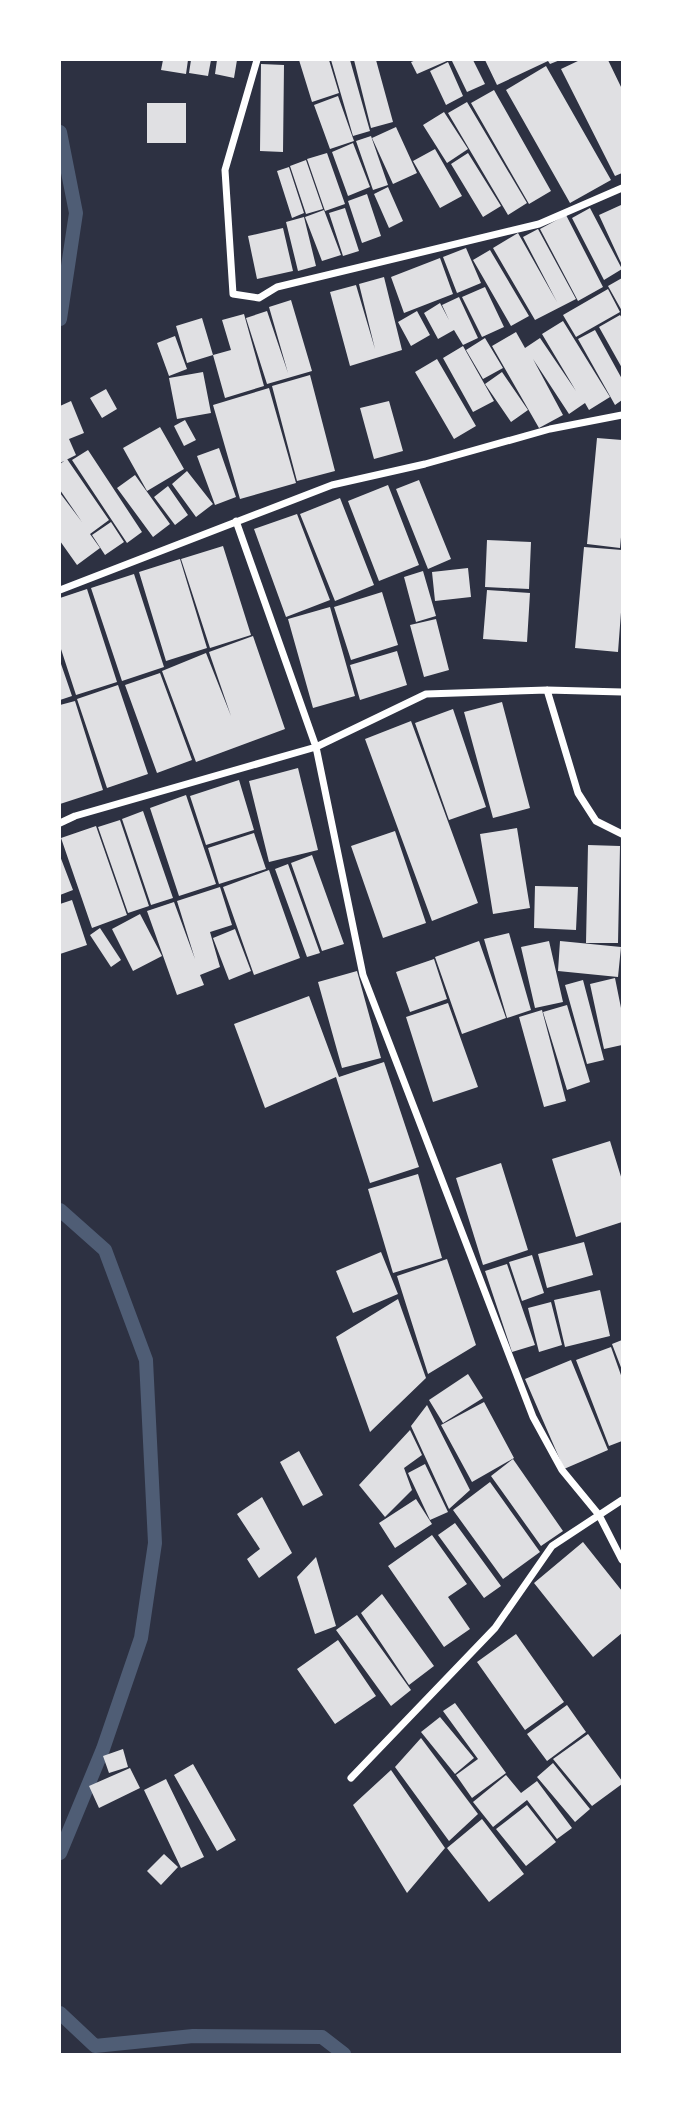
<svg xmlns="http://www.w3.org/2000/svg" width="682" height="2114" font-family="'PT Sans Narrow',sans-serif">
<rect width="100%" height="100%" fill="#2d3142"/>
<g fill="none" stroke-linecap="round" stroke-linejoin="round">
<path stroke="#4f5d75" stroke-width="14" d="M60,132L76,213L60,319
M60,1210L105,1250L146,1360L155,1543L141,1638L103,1749L60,1853
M60,2013L95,2046L193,2036L322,2037L344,2054"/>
</g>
<path fill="#e0e0e3" d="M163,60H188L186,74L161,70Z
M191,60H211L208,76L189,73Z
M217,60H237L234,78L215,74Z
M299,60H329L339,93L312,102Z
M331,60H350L370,131L353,136Z
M354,60H376L393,122L371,128Z
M416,60H449L417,74L411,62Z
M456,60H473L485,84L467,92L452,61Z
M485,60H560L550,64L548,61L497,85Z
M580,60H608L622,89V173L615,176L561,69Z
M448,62L463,96L446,105L430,71Z
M261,64L284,65L283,152L260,151Z
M546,66L611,180L570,203L506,90Z
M494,90L551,191L529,204L471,103Z
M338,96L354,141L330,149L314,105Z
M467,102L527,203L508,215L448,113Z
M147,103H186V143H147Z
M444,112L468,149L447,163L423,125Z
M396,127L417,173L393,184L372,138Z
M371,136L388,185L373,190L356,141Z
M353,143L370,187L348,196L332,152Z
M435,149L462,196L440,208L413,161Z
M327,153L345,204L325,211L307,159Z
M468,153L501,206L483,217L451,164Z
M306,160L323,209L306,214L290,166Z
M289,167L304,213L292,218L277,171Z
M388,187L403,221L389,228L374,194Z
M367,194L381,236L362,243L348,201Z
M621,205L622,207V265L599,215Z
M345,208L359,251L343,256L329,213Z
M590,208L622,269L604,280L572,218Z
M324,210L341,255L322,261L305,217Z
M566,215L603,287L578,301L540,229Z
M304,217L316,266L298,271L286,222Z
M283,228L293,271L257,279L248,236Z
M538,229L576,299L535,320L493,248L518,233L557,302L523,237Z
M466,248L481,283L457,293L443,257Z
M490,250L529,316L511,326L473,260Z
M440,258L453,294L404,313L391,277Z
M384,277L402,350L350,366L330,292L356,285L375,349L359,284Z
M622,278V311L608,286Z
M485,287L504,327L482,337L462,297Z
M608,289L620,312L576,337L563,315Z
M459,297L478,338L463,345L454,330L438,339L424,313L440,303L449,320L442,305Z
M291,300L312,371L267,384L246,318L267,311L288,373L269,307Z
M417,311L430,335L411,346L398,322Z
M244,314L264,386L225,398L213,355L231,350L222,320Z
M620,315L622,318V368L599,327Z
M202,318L213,355L187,363L176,326Z
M563,321L610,397L589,410L585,403L569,414L533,359L563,415L539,428L492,346L516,332L525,348L540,338L576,391L542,334Z
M595,330L622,379V400L615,405L578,339Z
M175,336L187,369L169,376L157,343Z
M485,338L503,368L483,379L466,350Z
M463,346L494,401L473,412L443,358Z
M437,359L476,426L454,439L415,372Z
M203,372L211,413L177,419L169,378Z
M502,372L528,410L511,422L485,384Z
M310,375L335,471L297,481L272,386Z
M269,388L296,483L240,499L213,405Z
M106,389L117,409L102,418L90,398Z
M71,401L84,433L69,439L76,455L60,463V406Z
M389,401L403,451L374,459L360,408Z
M185,420L196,440L184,446L174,426Z
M160,427L184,469L147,491L123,448Z
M597,438L622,440V526L620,548L587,544Z
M219,448L236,497L215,505L197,456Z
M88,450L142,532L127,543L72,460Z
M67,459L109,520L90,534L100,548L77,565L60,541V493L82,522L60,490V464Z
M187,471L213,504L196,517L172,484Z
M135,475L170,524L153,537L117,488Z
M419,480L451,559L428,569L396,489Z
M388,485L419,565L379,581L348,501Z
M168,486L188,515L175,525L154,497Z
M340,498L374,585L335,601L300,514Z
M297,514L330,600L286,617L254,529Z
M111,522L124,542L105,555L92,535Z
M487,540L531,542L529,589L485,587Z
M223,546L251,635L210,648L181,559Z
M584,547L622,550V599L618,652L575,648Z
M180,559L207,648L166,661L139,572Z
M468,568L471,597L435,601L432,572Z
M423,571L436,616L416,622L404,577Z
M134,574L164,667L122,681L91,588Z
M87,589L117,682L76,695L60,646V598Z
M487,590L530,593L527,642L483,639Z
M382,592L398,645L351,660L334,607Z
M330,607L355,696L313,708L288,619Z
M436,619L449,670L424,677L410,625Z
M253,636L285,729L196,762L162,671L206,653L231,716L209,652Z
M397,651L407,685L360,700L350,665Z
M60,661L72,696L60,700Z
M160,673L192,760L157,773L125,685Z
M118,685L148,774L107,788L77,699Z
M75,701L103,790L60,804V705Z
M502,702L530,808L493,818L464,712Z
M453,709L486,807L449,820L415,723Z
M411,721L478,903L432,921L365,739Z
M298,768L318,850L269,862L249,781Z
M239,780L254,830L206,845L190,796Z
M186,795L216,884L179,896L150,808Z
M143,811L173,898L151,905L122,819Z
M120,820L149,906L128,913L98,827Z
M96,826L127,915L92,928L61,838Z
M517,828L530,908L493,914L480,834Z
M395,831L426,923L383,938L351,846Z
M254,833L266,869L219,884L208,848Z
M588,845L620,846L618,943H586Z
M312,855L344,944L322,951L291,863Z
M60,856L73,890L60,895Z
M288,864L320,953L307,957L275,869Z
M269,870L300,958L254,975L223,887Z
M535,886L578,887L576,930L534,928Z
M220,887L232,925L210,932L220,967L200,975L204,985L177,995L147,911L174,902L195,959L177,901Z
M72,900L87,945L60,954V904Z
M140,914L162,956L133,971L112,929Z
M100,928L121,960L111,967L90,935Z
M235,929L251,971L229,980L213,938Z
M509,933L531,1010L507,1018L484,939Z
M479,941L506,1018L462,1034L435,957Z
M549,941L563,1002L535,1008L521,947Z
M560,941L621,947L618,977L558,971Z
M434,959L447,999L410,1012L396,972Z
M357,971L381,1058L342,1068L318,982Z
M615,978L622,1013V1045L604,1049L590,984Z
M583,980L604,1060L587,1064L565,985Z
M309,996L339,1077L384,1062L419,1167L370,1183L336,1077L265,1108L234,1024Z
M448,1003L478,1087L433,1102L406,1017Z
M567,1005L590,1082L567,1090L543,1012Z
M542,1010L566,1101L544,1107L519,1017Z
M610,1141L622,1180V1222L576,1237L552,1159Z
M501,1163L528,1250L483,1265L456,1178Z
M418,1174L442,1258L393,1273L368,1189Z
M584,1242L593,1275L547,1288L538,1254Z
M381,1252L398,1294L353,1313L336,1271Z
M532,1255L544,1293L522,1301L509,1262Z
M447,1259L476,1345L428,1374L397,1276Z
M507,1264L535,1345L512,1352L485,1271Z
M600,1290L610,1336L565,1347L554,1300Z
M398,1299L426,1378L370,1432L336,1337Z
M551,1302L562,1345L539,1352L528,1308Z
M622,1340V1370L612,1344Z
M611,1347L622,1378V1441L609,1446L576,1360Z
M571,1360L608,1450L564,1469L525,1379Z
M468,1374L483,1398L443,1423L429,1400Z
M484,1402L514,1458L472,1482L441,1425Z
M427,1405L470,1490L449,1509L411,1426Z
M410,1430L422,1455L404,1468L412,1490L385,1517L359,1485Z
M299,1451L323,1495L303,1506L280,1462Z
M513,1459L563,1531L541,1546L491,1476Z
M425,1464L448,1512L430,1520L408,1473Z
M490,1482L540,1552L503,1579L453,1510Z
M262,1497L292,1553L259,1578L247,1559L260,1549L237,1514Z
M416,1499L432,1524L395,1548L379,1523Z
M455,1523L501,1586L484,1598L438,1535Z
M432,1535L467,1584L448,1597L470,1629L444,1647L388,1566Z
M583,1542L622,1591V1633L593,1657L534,1583Z
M316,1557L336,1626L315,1634L297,1577Z
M382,1594L434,1666L409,1685L361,1613Z
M357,1615L411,1690L391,1706L336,1630Z
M516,1634L564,1702L525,1730L477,1662Z
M338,1640L376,1696L335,1724L297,1669Z
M455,1703L506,1773L472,1798L456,1775L478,1759L443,1711Z
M567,1705L586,1732L547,1761L527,1734Z
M440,1717L474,1758L455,1774L421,1732Z
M588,1734L622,1781V1784L592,1806L553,1759Z
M421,1738L478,1814L449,1841L395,1767Z
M123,1749L128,1767L109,1773L103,1756Z
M553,1763L590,1809L575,1822L537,1777Z
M193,1764L236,1840L217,1851L174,1775Z
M130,1768L140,1788L99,1808L89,1786Z
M391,1770L445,1848L407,1893L353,1805Z
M506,1775L521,1793L537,1781L572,1828L557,1839L527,1800L493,1827L473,1802Z
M166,1779L204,1857L181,1868L144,1790Z
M527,1805L556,1842L526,1866L496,1829Z
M482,1819L524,1874L489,1902L447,1848Z
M164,1854L178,1867L161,1885L147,1871Z"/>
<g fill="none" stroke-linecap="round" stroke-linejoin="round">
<path stroke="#fff" stroke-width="7" d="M257,60L225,170L233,294L259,298L277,287L539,224L622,188
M236,521L316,747L363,975L533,1417L562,1470L599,1515L622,1560
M60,590L332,485L425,464L550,429L622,415
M547,690L578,793L596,821L622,834
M60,823L75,816L316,747L426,694L547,690L622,692
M351,1778L495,1628L552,1546L622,1500"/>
</g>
<rect width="682" height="2114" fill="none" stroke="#ffffff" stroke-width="122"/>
</svg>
